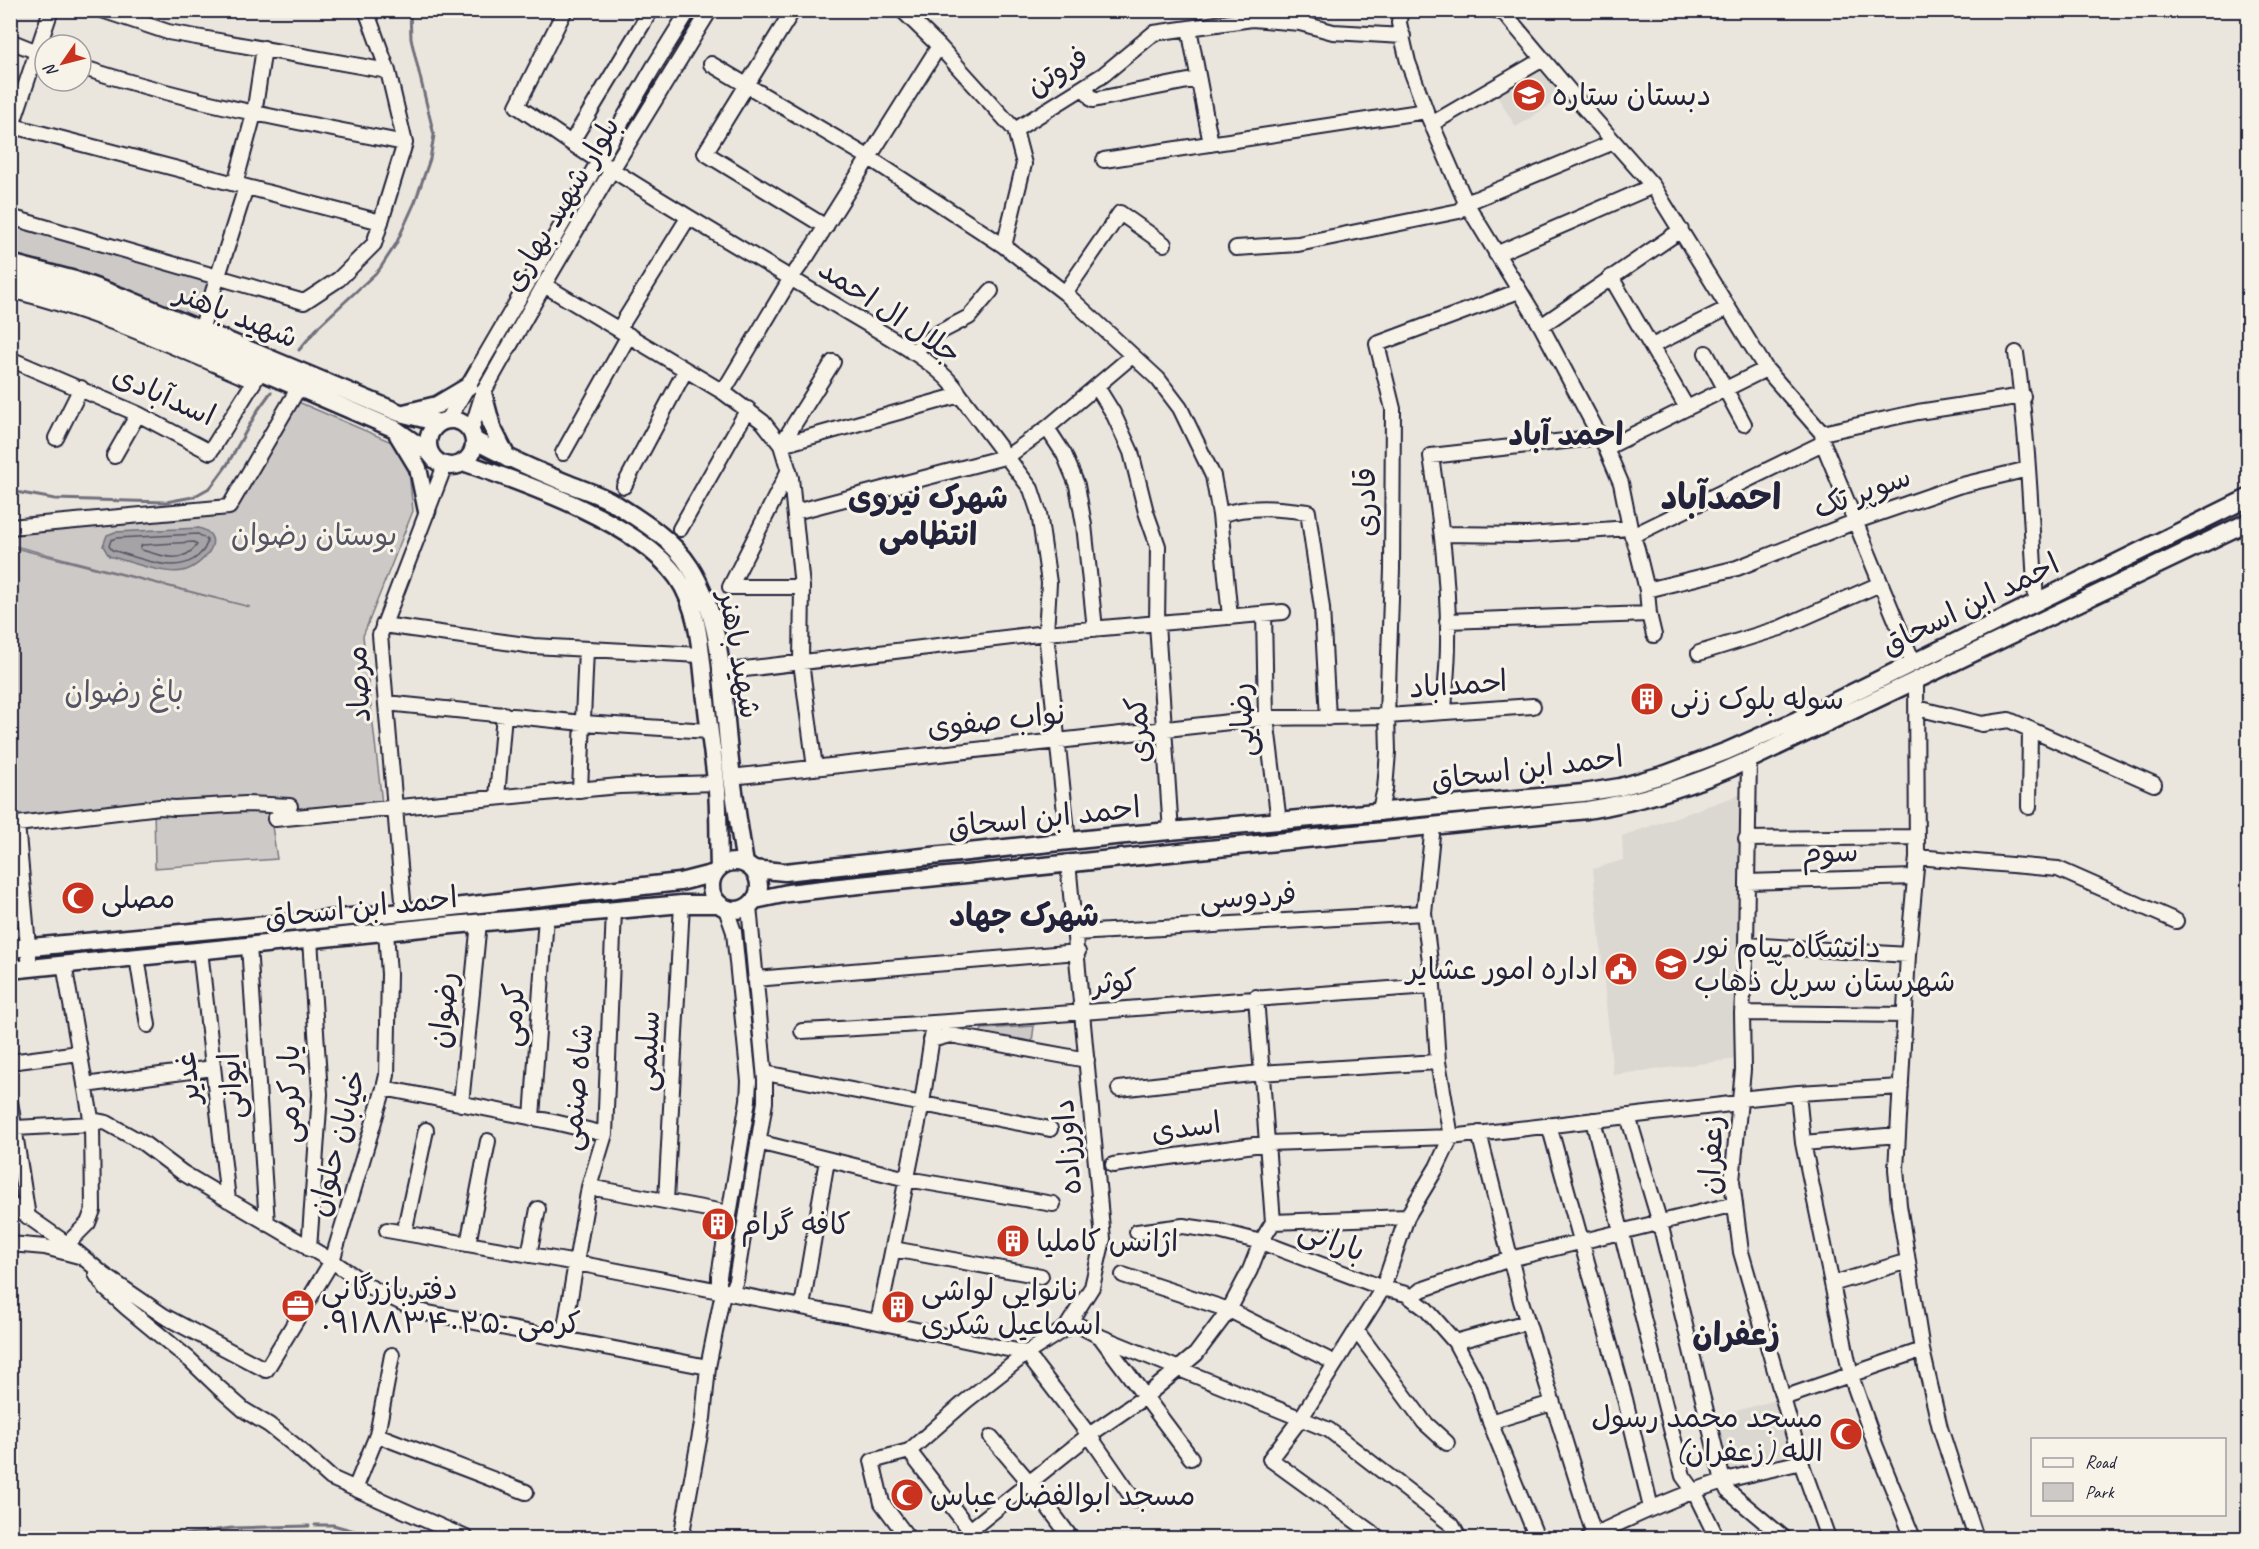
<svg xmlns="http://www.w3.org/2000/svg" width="2259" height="1549" font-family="Caveat,'Playpen Sans Arabic',sans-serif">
<rect width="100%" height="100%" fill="#eae6de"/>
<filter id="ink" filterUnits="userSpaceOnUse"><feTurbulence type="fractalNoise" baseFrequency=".0167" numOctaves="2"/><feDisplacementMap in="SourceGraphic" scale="12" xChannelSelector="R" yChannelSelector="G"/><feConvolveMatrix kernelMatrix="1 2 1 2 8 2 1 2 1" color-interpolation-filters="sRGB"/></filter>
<g filter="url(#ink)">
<path fill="#dbd8d2" d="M1539,61L1564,96L1516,127L1495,93Z
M1739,795L1743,800L1737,1059L1613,1075L1593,869L1623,860L1622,836Z
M1783,1398L1792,1459L1790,1465L1729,1471L1714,1417Z"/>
<path fill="#cdc9c6" stroke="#787680" stroke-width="1.5" d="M10,217L212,276L199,323L11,258Z
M296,401L394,443L409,472L413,511L363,636L382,804L270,813L277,859L155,868L154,802L12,817L19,926L11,927V547L250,607L11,545V533L232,512Z
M1034,1026L1032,1042L980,1034L982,1029Z"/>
<path fill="#a6a3a6" stroke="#716f7b" stroke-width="1.5" d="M199,528C230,537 201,567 183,571C164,575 128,561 109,556L103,546L107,535L115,532Z"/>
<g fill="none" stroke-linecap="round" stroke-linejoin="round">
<path stroke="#575666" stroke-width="1.5" d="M198,534L207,540C207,547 203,551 198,556C177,576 137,557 112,550L109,546L111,540L116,538Z
M194,542L197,545C182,565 162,556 142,550L140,548L142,545Z"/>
<path stroke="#716f7b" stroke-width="3" d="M299,350L319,326L379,270L396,244L415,202L430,159L434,135L411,39L410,10
M10,491L55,499L166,502L193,497L211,487L227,465L258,410L271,392
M315,1525H333L380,1538
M158,1538L232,1528L309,1526"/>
<g stroke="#22223b" stroke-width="18">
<path id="minor" d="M102,10L168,32L388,71
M565,10L517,106L571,143
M651,10L571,143C661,203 755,256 847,312C878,331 943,364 960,395L1031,489L1039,513L1049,583L1046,633L1068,841
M793,10L705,153L826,227
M902,10L939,46L1015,130L1024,164L1004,246
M1400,10L1399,23L1408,62L1426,111L1466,203L1541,326L1606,448L1621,483L1630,528L1637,549L1647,590L1649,614L1654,635
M1496,10L1505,14L1578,101L1653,186L1766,369L1822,433L1823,443L1913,662
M1189,28L1211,144
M10,41L45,55
M711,64L868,157L1004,246L1065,293L1158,379L1180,408L1213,476L1220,515L1230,617
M81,67C187,102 296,122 405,143
M1084,87L1093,100L1198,79
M1433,123L1543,59
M13,126L381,222
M1015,130L1103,75L1154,33L1252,19L1300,23L1333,32L1403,36
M10,132L51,10
M1104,160L1426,111
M235,184L254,114L264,48
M10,217L304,302L339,279L374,244L405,143L388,71L366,10
M1236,248L1298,244L1459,211L1466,203L1614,142
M1496,254L1653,186
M1611,277L1687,408
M544,285L723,392L763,422L781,445L791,478L802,587L801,662L815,768
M10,290C97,311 172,346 253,381
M1065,293L1120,213L1164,244
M1541,326L1681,230
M619,329L688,218
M201,330L246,187
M1652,346L1728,308
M912,352L940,332L969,317L991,291
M1706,353L1744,424
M2016,353C2028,435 2031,518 2036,602
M10,359L138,414L210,452L260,372
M1097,387L1113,413L1131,452L1146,512L1158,546L1157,624L1171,832
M723,392L791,278L807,256L939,46
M448,420L653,68L689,10
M1047,428L1064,454L1077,485L1084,525L1095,629
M471,431L483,393L544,285L604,183L710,10
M1822,433L1918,412L2023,396
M56,438L81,388
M781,445L960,395
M781,445L833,362
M1606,448L1766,369
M563,453L629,335
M114,456L138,414
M789,470L730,587H802
M624,486L685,371
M795,512L1008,456L1047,428L1132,356
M1220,515C1250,505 1277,508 1308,512L1322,608L1328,718
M10,527L229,507L299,387
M680,529L748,409
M1442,534L1527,535L1630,528
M1632,536L1823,443
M1647,590L1737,568L1854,522L1958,486L2028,469
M1264,614L1266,718L1279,822
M1447,621L1649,614
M383,625L533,646L700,655
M1699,653L1780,628L1880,584
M720,672L1046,633L1283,612
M1916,682L1917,857L1908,955L1898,1135L1896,1169L1899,1205L1922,1350L1940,1428L1976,1538
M386,703L583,723L709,731
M1917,708L1982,724L2009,720L2154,784
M1444,712C1445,689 1448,666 1448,643C1449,580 1440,518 1431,456L1600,437
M1749,760L1746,945L1742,1013L1743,1070L1732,1181L1741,1252L1803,1468L1828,1538
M731,777L1266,718L1387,716L1533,706
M580,790L586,649
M497,797L504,714
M2029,807L2030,729
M1379,813L1385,789L1388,752L1387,716L1392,569L1393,409L1377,344L1519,291
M275,819L619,786L716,783
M1746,839L1917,837
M1917,857L2058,869L2176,921
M1747,882L1915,877
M404,912L380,635L445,465
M1076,933L1424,913
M249,945L267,1224
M1746,945L1908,955
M200,950L228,1200
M137,957L148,1025
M30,968L17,824L160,807L175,808L246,804L290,806
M755,979L1078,952
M1742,1013L1904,1015
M802,1031C1012,1020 1222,1000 1433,986
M931,1040L950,1035L1087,1060
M10,1062L79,1053
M765,1073L1050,1129
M85,1085L213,1068
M384,1088L554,1122L605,1134
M1119,1089L1260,1073L1438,1062
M1798,1093L1803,1143L1851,1376L1876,1447L1913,1538
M1740,1099L1798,1093L1901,1087
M10,1101L28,1217
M461,1104L479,922
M1628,1116L1660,1223L1723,1481L1728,1491L1784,1538
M532,1118L546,916
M1593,1120L1683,1476L1694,1491L1717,1538
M1549,1125L1625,1399L1651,1508
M15,1128L92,1124L64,964
M1479,1133L1521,1301L1595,1538
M758,1142L907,1179L1053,1204
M1803,1143L1898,1135
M1113,1165L1268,1143L1451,1137L1739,1103
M589,1187L729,1213
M666,1201L682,904
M10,1204L67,1244L104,1275L164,1316L266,1370L332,1261L384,1088L387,1075L389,974L386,931
M1273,1222L1407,1217
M387,1230L577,1263L878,1322L1027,1353
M1137,1232L1183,1226L1218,1231L1261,1242L1383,1288L1406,1294L1426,1309L1455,1342L1479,1387L1490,1422L1537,1538
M404,1233L426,1130
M10,1244L45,1247L79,1256
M67,1244L88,1223L93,1210L92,1124L97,1121L107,1123L143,1143L183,1173L332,1261L370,1287L418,1311L708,1367
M468,1244L488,1141
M309,1249L320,1094L310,939
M893,1249L1041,1276
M529,1255L538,1209
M96,1274L106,1289L127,1308L190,1360L218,1387L244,1410L269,1425L293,1444L331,1478L466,1538
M1123,1275L1229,1310L1335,1363
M1832,1284L1908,1261
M723,1292L732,1290L736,1280L765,1102V1079L749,906
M723,1292L719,1286V1276L748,1100L749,1081L734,932L726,909
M1411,1298L1421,1290L1510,1259L1735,1204
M802,1307L827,1160
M878,1322L922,1103L934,1024
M1078,1325L1101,1337L1329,1430L1452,1525L1459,1538
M1356,1330L1424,1422L1447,1443
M563,1339L589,1187L605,1134L614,910
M1102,1339L1191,1458
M1455,1342L1527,1322
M1033,1362L1089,1435L1134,1500
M1783,1398L1922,1350
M1490,1422L1552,1403
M377,1435L526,1492
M991,1437L1030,1483L1071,1538
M909,1451L970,1530L1089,1435L1146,1396L1196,1354L1229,1310L1250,1270L1261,1242L1273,1222L1256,997
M355,1489L377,1435L392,1355
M681,1538L703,1418L708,1367L723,1292
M908,1538L882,1503L872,1461L909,1451L966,1401L1027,1353L1066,1328L1092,1287L1103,1239L1068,862
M1379,1538L1270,1459L1301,1418L1383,1288L1407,1217L1437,1167L1451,1137L1438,1062L1433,986L1424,913L1433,825
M1588,1538C1631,1517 1674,1497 1720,1482C1746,1474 1774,1469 1801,1462"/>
</g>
<g stroke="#22223b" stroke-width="21">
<path id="major" d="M10,263L75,280L125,298L400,413L440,423
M10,278L71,294L120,311L395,429L431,454
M483,393L492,427L508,459
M404,413L437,405L469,386
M428 443a23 23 0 1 1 46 0a23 23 0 1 1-46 0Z
M398,435L418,468L427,511
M474,440C503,456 533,469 564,482C580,489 599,494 614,503C641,520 673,540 690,567C724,621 722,691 729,752C733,790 739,827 745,864
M463,462C526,484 637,522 677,577C701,611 701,660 706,700C709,730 714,760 717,790C719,816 718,842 719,868
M711 886a24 24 0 1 1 48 0a24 24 0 1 1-48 0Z
M752,869L785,872L1115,836L1583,793L1620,787L1666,774L1727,751L1797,720L2248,498
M755,900L788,893L840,887L1587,810C1643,801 1697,784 1749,760L2248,522
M10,949L435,909L680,882L715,873
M10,970L442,926L682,904H718"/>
</g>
<use href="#minor" stroke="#f7f3e8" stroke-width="14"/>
<use href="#major" stroke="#f7f3e8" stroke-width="16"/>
</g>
</g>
<defs>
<g id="school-disc" transform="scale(1.725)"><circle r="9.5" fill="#c8321e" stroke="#f7f3e8"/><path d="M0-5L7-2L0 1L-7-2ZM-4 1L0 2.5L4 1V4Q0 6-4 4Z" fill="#fff"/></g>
<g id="building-disc" transform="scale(1.725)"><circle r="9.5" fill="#c8321e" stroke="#f7f3e8"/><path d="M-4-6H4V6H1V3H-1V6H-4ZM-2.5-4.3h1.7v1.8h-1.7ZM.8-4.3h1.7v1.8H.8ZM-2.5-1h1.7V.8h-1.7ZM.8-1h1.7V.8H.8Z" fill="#fff"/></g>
<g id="mosque-disc" transform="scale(1.725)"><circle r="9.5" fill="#c8321e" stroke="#f7f3e8"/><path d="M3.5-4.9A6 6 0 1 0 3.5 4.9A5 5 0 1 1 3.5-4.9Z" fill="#fff"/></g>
<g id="university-disc" transform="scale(1.725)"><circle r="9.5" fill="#c8321e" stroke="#f7f3e8"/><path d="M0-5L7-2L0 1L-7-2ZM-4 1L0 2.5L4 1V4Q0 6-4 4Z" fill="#fff"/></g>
<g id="civic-disc" transform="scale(1.725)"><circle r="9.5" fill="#c8321e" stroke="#f7f3e8"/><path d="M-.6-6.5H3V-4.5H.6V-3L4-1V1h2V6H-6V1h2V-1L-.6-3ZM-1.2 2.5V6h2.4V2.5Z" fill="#fff"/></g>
<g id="office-disc" transform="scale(1.725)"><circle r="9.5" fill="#c8321e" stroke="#f7f3e8"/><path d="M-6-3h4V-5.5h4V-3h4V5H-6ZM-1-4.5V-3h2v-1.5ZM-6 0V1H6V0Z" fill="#fff"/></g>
</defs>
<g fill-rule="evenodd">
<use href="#school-disc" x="1529" y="95"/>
<use href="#building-disc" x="1647" y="699"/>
<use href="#mosque-disc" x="78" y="898"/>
<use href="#university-disc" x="1671" y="964"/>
<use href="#civic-disc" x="1621" y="969"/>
<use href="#building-disc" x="718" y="1224"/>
<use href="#building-disc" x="1013" y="1241"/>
<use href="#office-disc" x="298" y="1306"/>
<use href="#building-disc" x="898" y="1307"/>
<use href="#mosque-disc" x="1846" y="1434"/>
<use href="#mosque-disc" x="907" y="1495"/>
</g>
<g text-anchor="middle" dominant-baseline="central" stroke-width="6" stroke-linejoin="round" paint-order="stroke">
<g font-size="30" fill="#22223b" stroke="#f7f3e8">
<text transform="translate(1057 71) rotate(-32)">فروتن</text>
<text transform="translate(561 204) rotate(-59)">بلوار شهید بهاری</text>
<text transform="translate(890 311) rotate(34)">جلال ال احمد</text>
<text transform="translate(237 315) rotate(22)">شهید باهنر</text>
<text transform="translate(164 395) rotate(24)">اسدآبادی</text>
<text transform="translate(1862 492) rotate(-20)">سوپر تک</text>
<text transform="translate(1365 502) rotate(-90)">قادری</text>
<text transform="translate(1970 604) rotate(-26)">احمد ابن اسحاق</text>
<text transform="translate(740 655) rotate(80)">شهید باهنر</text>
<text transform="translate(358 684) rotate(-93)">مرصاد</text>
<text transform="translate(1458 684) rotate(-4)">احمداباد</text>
<text transform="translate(996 720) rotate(-6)">نواب صفوی</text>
<text transform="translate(1242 720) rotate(-94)">رضایی</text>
<text transform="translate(1138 730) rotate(-94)">کمری</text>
<text transform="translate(1527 768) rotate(-7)">احمد ابن اسحاق</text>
<text transform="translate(1044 817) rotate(-6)">احمد ابن اسحاق</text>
<text transform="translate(1830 852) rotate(-2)">سوم</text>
<text transform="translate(1248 896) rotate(-3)">فردوسی</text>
<text transform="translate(361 907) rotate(-6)">احمد ابن اسحاق</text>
<text transform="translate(1115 982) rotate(-5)">کوثر</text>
<text transform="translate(443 1010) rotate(-84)">رضوان</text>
<text transform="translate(512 1015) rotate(-86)">کرمی</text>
<text transform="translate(647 1051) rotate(-87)">سلیمی</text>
<text transform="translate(187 1078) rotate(-96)">غدیر</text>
<text transform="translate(231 1086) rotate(-94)">ایوانی</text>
<text transform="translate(576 1087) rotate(-84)">شاه صنمی</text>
<text transform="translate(289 1094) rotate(-90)">یار کرمی</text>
<text transform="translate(1186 1127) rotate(-8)">اسدی</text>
<text transform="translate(337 1143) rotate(-75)">خیابان حلوان</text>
<text transform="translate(1067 1147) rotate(-95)">داورزاده</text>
<text transform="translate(1711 1155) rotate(-88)">زعفران</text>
<text transform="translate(1332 1240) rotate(21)">بارانی</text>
</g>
<g font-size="30" fill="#22223b" stroke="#f7f3e8" text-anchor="start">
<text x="1552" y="95">دبستان ستاره</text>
<text x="1670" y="699">سوله بلوک زنی</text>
<text x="101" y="898">مصلی</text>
<text x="1694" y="947">دانشگاه پیام نور<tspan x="1694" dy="34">شهرستان سرپل ذهاب</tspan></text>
<text x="1598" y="969" text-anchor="end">اداره امور عشایر</text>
<text x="741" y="1224">کافه گرام</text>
<text x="1036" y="1241">اژانس کاملیا</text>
<text x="321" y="1289">دفتربازرگانی<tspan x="321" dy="34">کرمی ۰۹۱۸۸۳۴۰۲۵۰</tspan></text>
<text x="921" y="1290">نانوایی لواشی<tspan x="921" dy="34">اسماعیل شکری</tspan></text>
<text x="1823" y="1417" text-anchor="end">مسجد محمد رسول<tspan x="1823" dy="34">الله (زعفران)</tspan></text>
<text x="930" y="1495">مسجد ابوالفضل عباس</text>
</g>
<g font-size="30" fill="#555465" stroke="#f7f3e8">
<text x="314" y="535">بوستان رضوان</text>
<text x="124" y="692">باغ رضوان</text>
</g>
<g font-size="32" font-weight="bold" fill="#22223b" stroke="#f7f3e8">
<text x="1566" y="434">احمد آباد</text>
<text x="928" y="497">شهرک نیروی<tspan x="928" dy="37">انتظامی</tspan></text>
<text x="1024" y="915">شهرک جهاد</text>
<text x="1736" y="1334">زعفران</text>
</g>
<g font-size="36" font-weight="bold" fill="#22223b" stroke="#f7f3e8">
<text x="1721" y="497">احمدآباد</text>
</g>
</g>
<rect width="2259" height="1549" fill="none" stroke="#f7f3e8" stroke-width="36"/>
<rect x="18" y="18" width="2223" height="1513" fill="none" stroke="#22223b" stroke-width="2" filter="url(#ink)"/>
<rect x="2031" y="1438" width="195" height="78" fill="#f7f3e8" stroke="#a29fa3" stroke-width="1.5"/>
<rect x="2043" y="1458" width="30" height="9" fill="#f7f3e8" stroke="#a29fa3" stroke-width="1.5"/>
<text x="2085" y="1468" font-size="18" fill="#22223b">Road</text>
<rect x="2043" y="1483" width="30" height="18" fill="#cdc9c6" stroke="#a29fa3" stroke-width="1.5"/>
<text x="2085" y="1498" font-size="18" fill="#22223b">Park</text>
<g transform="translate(63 63) rotate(235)"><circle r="28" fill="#f7f3e8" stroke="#a29fa3" stroke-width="1.5"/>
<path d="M0-4.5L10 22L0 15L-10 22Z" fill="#c8321e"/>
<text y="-9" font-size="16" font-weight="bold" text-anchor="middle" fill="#22223b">N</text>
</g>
</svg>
